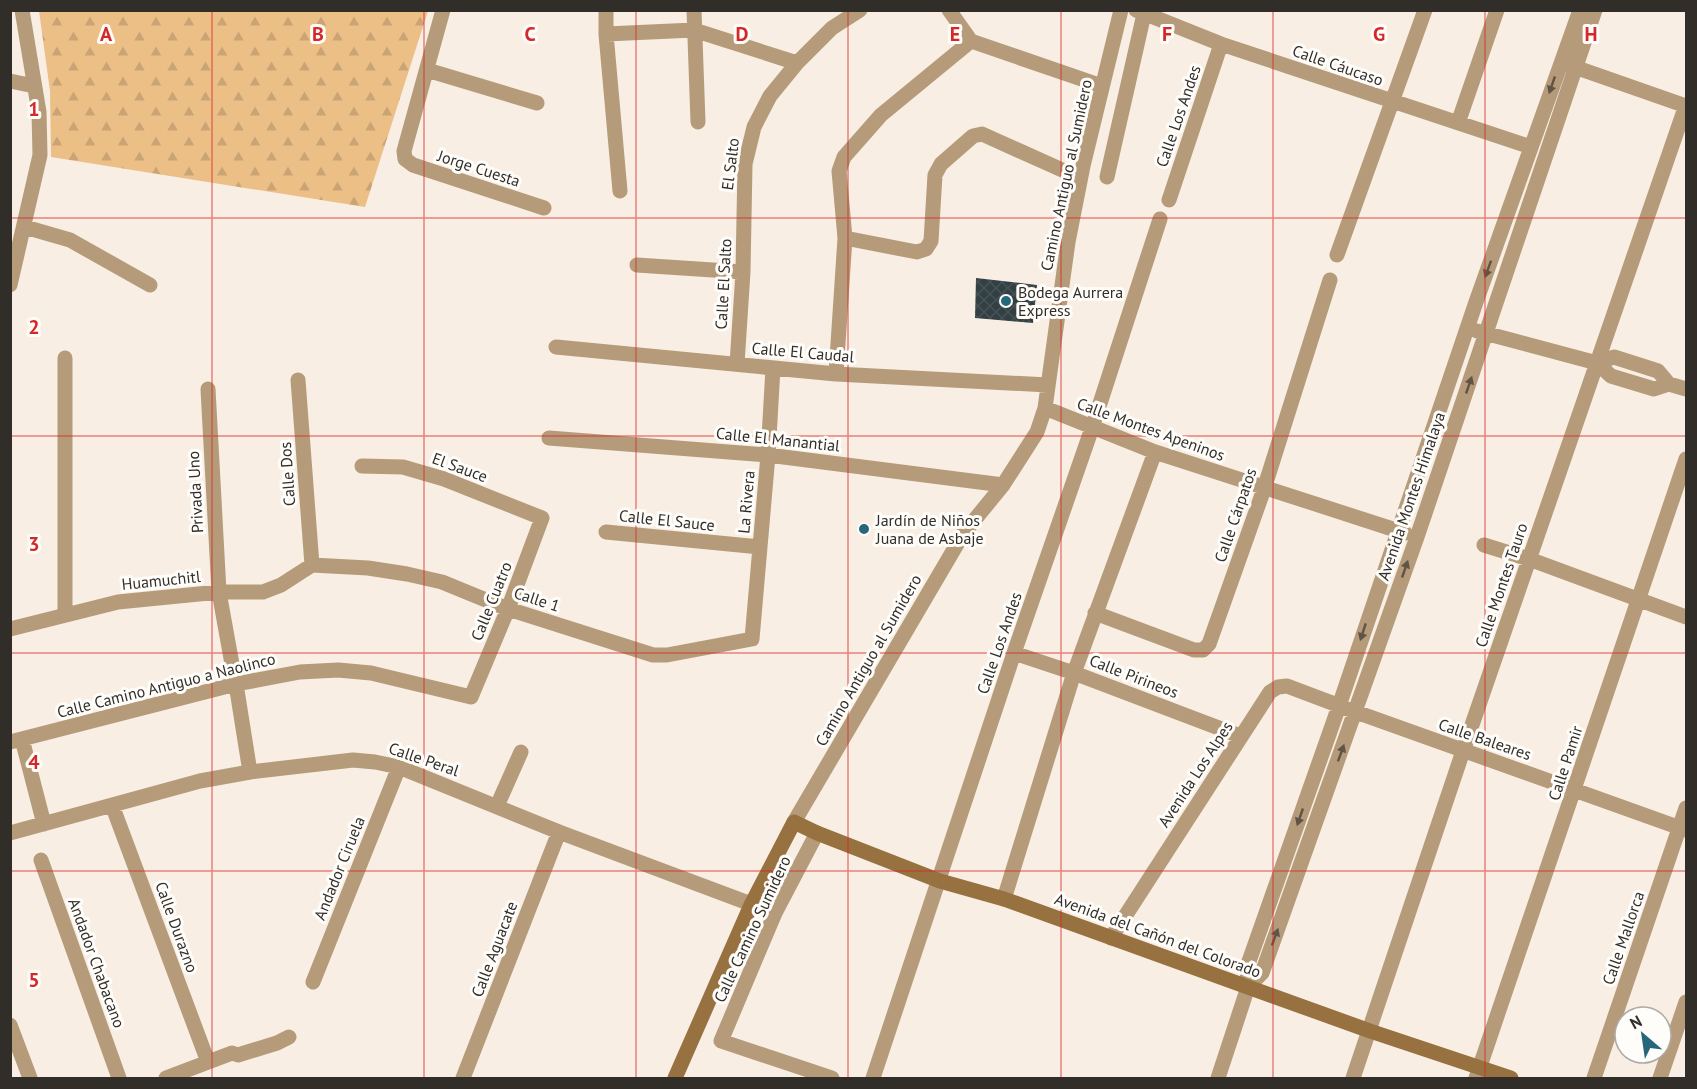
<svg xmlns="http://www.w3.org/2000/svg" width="1697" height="1089" font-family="'PT Sans',sans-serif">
<defs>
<pattern id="forest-firs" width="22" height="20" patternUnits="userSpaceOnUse" patternTransform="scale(1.5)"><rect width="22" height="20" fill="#ecbf87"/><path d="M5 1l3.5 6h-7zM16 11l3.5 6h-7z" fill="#cba475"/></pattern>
<pattern id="building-cross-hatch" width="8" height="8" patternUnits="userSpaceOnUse" patternTransform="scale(1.5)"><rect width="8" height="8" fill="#323f43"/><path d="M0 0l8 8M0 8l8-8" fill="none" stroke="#475256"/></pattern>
</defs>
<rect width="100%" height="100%" fill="#f8eee3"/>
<path fill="url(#forest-firs)" d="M39,11V10L428,11L365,207L51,157L50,91Z"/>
<path fill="url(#building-cross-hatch)" d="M976,278L1037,285L1033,323L975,318Z"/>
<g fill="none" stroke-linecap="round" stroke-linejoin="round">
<path stroke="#b59b7a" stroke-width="15" d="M443,10L404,151L405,159L413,165L544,208
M606,10V34L620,191
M694,10L698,122
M949,10L971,41L1102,86
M1136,10L1221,44L1531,147
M606,34L694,30L797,63
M1566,64L1686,106
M427,70L537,103
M10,81L34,86
M1458,123L1497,10
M1107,177L1144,14
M1169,200L1221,44
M25,227L70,240L150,285
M845,238L917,252L926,249L931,241L935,175L941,164L973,136L982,134L1080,178
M1337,255L1425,10
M637,265L743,272
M10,285L40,155L39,112L22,10
M1477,331L1597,363L1611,376L1654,389L1669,384L1686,389
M556,347L836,374L1048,385
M65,358V614
M1597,363L1614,357L1658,371L1669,384
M737,364L743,272L745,164L754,127L770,96L797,63L832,28L860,10
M836,374L845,238L839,171L844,157L881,115L971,41
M298,380L312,565
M208,389L219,592L232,664
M1045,408L1155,452L1405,533
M549,438L768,455L1003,485
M606,532L760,547
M1484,545L1529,559L1686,617
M312,565L368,568L407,574L442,582L508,609L653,655H667L752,639L768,455L773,368
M1095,613L1194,650H1203L1209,644L1264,489L1330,280
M10,629L118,602L219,592H263L281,585L312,565
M1014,653L1074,673L1240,736
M236,684L250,772
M22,739L44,824
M10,742L236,684L300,672L338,670L371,673L471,697L508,609L542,518L444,479L403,467L362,466
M112,805L208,1062
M497,806L521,752
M794,822L963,534L1003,485L1037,432L1045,408L1068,242L1083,166L1121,10
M10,833L200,781L250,772L353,760L375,762L399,767L559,832L775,913
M817,833L775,913L721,1041L832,1078
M41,860L119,1078
M1004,899L1074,673L1155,452
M1111,938L1270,692L1278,687L1287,686L1356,712L1686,830
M313,982L399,767
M1248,987L1262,973L1417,537L1595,10
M10,1025L30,1078
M166,1078L232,1053L238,1055L277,1043L289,1037
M463,1078L559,832
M873,1078L1014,653L1092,428L1160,219
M1218,1078L1248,987L1247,967L1339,706L1476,302L1580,10
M1353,1078L1463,751L1686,105
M1476,1078L1686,459
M1594,1078L1686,808
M1660,1078L1686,1002"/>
<path stroke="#97713f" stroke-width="15" d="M675,1078L751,905L794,822L817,833L940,881L1004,899L1370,1031L1511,1078"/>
</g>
<defs><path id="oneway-solid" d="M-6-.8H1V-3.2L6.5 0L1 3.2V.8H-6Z" transform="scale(1.5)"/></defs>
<g fill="#5f5446">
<use href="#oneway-solid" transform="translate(1552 85) rotate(109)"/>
<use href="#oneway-solid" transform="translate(1488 269) rotate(110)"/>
<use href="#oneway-solid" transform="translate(1469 385) rotate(-71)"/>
<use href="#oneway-solid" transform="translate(1405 569) rotate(-71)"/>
<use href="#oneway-solid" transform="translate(1363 632) rotate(108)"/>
<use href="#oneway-solid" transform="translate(1341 753) rotate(-70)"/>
<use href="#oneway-solid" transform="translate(1300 817) rotate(109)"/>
<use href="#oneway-solid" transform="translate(1275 937) rotate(-70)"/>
</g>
<path fill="none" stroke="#d62828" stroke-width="1.5" stroke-opacity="0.55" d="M212,10V1078M424,10V1078M636,10V1078M848,10V1078M1061,10V1078M1273,10V1078M1485,10V1078M10,218H1686M10,436H1686M10,653H1686M10,871H1686"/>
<g fill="#27677c" stroke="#fffdfa" stroke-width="2">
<circle cx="1006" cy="301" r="6"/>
<circle cx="864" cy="529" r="6"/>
</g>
<g text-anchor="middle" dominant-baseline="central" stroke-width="6" stroke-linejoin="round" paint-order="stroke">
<g font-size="16" fill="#312e2a" stroke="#fffdfa">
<text transform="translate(1338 65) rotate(19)">Calle Cáucaso</text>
<text transform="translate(1178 116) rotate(-71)">Calle Los Andes</text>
<text transform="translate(730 164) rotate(-83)">El Salto</text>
<text transform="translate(479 168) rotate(18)">Jorge Cuesta</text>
<text transform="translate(1066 175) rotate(-78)">Camino Antiguo al Sumidero</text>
<text transform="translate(723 284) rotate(-87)">Calle El Salto</text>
<text transform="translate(803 352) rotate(5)">Calle El Caudal</text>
<text transform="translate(1151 429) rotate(20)">Calle Montes Apeninos</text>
<text transform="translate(778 439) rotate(6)">Calle El Manantial</text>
<text transform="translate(460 467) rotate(20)">El Sauce</text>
<text transform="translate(287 474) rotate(-94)">Calle Dos</text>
<text transform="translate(195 492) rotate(-93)">Privada Uno</text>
<text transform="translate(1411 496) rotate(-71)">Avenida Montes Himalaya</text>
<text transform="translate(746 502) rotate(-85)">La Rivera</text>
<text transform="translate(1235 515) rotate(-71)">Calle Cárpatos</text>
<text transform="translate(667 520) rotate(6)">Calle El Sauce</text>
<text transform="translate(161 580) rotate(-6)">Huamuchitl</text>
<text transform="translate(1501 585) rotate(-71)">Calle Montes Tauro</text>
<text transform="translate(537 599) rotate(18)">Calle 1</text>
<text transform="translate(491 601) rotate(-68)">Calle Cuatro</text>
<text transform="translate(999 643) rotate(-71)">Calle Los Andes</text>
<text transform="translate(868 660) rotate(-60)">Camino Antiguo al Sumidero</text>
<text transform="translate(1134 676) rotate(21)">Calle Pirineos</text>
<text transform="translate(166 685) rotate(-14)">Calle Camino Antiguo a Naolinco</text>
<text transform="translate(1485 739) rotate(19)">Calle Baleares</text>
<text transform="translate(424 759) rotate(19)">Calle Peral</text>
<text transform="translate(1565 763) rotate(-72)">Calle Pamir</text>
<text transform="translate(1195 774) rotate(-57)">Avenida Los Alpes</text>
<text transform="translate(339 868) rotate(-68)">Andador Ciruela</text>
<text transform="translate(177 927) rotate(70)">Calle Durazno</text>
<text transform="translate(752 929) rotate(-65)">Calle Camino Sumidero</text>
<text transform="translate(1158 935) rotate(20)">Avenida del Cañón del Colorado</text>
<text transform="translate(1623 938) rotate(-71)">Calle Mallorca</text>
<text transform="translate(494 949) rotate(-69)">Calle Aguacate</text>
<text transform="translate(97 963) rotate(70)">Andador Chabacano</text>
</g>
<g font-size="16" fill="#312e2a" stroke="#fffdfa" text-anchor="start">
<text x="1018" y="292">Bodega Aurrera<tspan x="1018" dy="18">Express</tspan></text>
<text x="876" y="520">Jardín de Niños<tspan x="876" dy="18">Juana de Asbaje</tspan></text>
</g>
</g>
<g font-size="20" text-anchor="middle" font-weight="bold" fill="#d62828" stroke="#fffdfa" stroke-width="6" stroke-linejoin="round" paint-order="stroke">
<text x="106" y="41">A</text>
<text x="318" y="41">B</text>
<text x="530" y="41">C</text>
<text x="742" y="41">D</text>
<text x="955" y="41">E</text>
<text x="1167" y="41">F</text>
<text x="1379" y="41">G</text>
<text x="1591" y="41">H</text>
<text x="34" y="116">1</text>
<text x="34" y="334">2</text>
<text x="34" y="551">3</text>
<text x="34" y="769">4</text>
<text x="34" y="987">5</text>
</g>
<rect width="1697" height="1089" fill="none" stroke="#312e2a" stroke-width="24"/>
<g transform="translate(1643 1035) rotate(331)"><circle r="28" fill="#fffdfa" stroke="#adaaa7" stroke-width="1.5"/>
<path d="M0-4.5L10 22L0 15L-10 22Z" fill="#27677c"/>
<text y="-9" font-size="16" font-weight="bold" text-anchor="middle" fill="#312e2a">N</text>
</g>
</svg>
